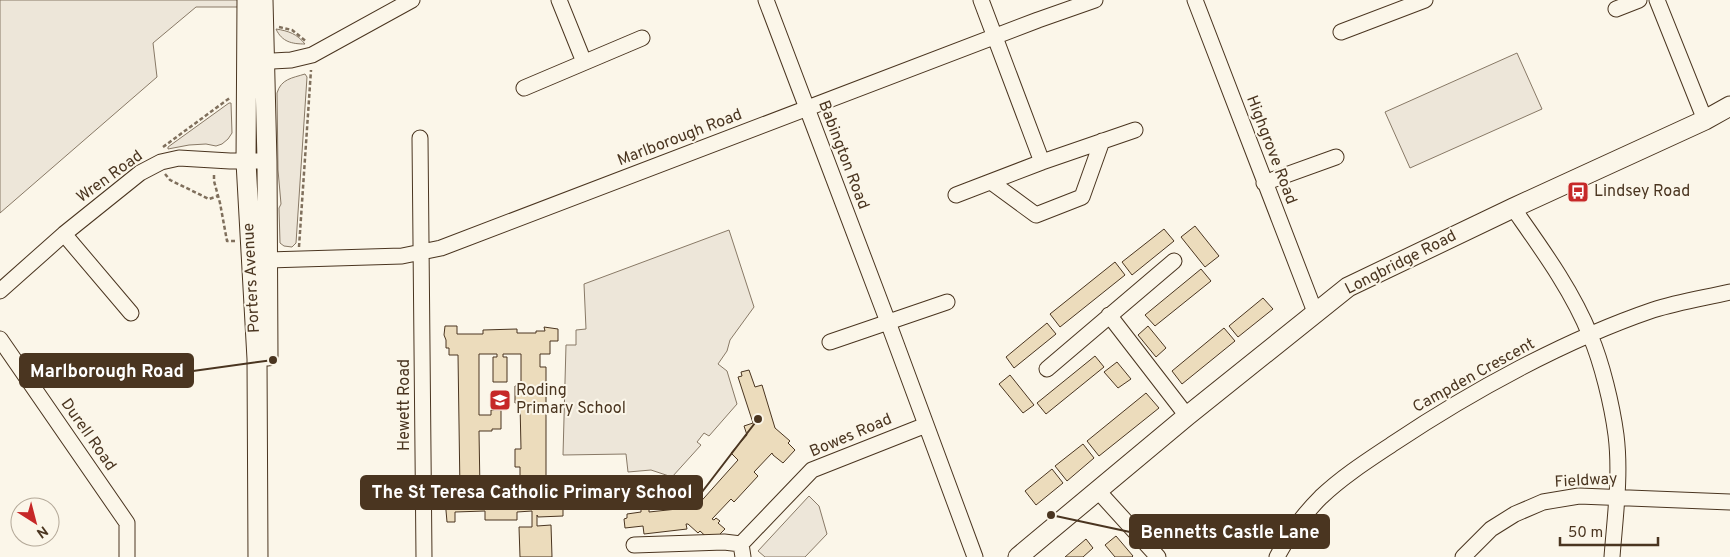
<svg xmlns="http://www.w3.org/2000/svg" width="1730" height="557" font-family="Overpass,sans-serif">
<rect width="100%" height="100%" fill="#fbf6e9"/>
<path fill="#ede6d9" stroke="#887966" d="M0,0H238V7H196L153,43L157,77L0,213Z
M276,29C289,31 297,34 305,44C292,44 282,42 276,29Z
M1517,53L1542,109L1410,168L1385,112Z
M305,74L307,77L296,243L292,247L284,246L280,243L279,208L281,204L278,170L277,93C281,79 292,78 305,74Z
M229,103H231L232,133L228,139L222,144L216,146L206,144L189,145L168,149V147Z
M729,230L754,307L730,340L727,351L718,364L727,371L737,404L709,436L704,433L697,442L701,445L672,477L651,470L628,472L626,454L563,455L566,345H576V330L586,329L584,284Z
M809,496L819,506L827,534L805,557H765L758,551Z"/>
<path fill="#ecdcbc" stroke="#4a3520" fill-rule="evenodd" d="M1195,226L1219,256L1205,267L1181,237Z
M1164,229L1174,241L1132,275L1122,262Z
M1115,262L1125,275L1060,327L1050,314Z
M1201,269L1211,281L1155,326L1145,315Z
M1263,298L1273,309L1238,337L1229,326Z
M1047,323L1056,334L1014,368L1006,357Z
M445,326H457V334H483V330L517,329V333H536V331H545L544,327L558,329V341H550V354H540V367H546V478H541V491L563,490V516L538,517L537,515V526L551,525L552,557H520L519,527H532V511L517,512V520H485V511L455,512V522H447L445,499H448L447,492H460L458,355H449V348H446V340L444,335ZM479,354H497V357H493V382H507V357H503V354H521V386H515V403H520L521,449H515V467H520V491H480L479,431H492V429H501V410H491V415H479Z
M1148,326L1166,348L1156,357L1138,335Z
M1224,328L1235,341L1182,384L1172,371Z
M1095,356L1104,367L1046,414L1037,403Z
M1117,362L1131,379L1118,388L1104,372Z
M749,370L755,387L762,385L775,428L790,441L788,443L795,450L783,463L773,455L772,453L754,472L758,476L734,502L731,499L712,519L714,520L716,518L720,521L718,523L725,529L712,542L700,531L698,533L688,524H686L687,529L644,534L643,526L625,528L624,519L627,518V514L641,512V508H637L636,501H633L631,478L651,476L654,499H651L652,507H649V512L696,507L738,460L731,453L747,435L744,426L753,423L738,377L742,376L741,372Z
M1010,375L1034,405L1023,413L999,384Z
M1146,393L1159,408L1099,456L1087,441Z
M1083,444L1094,458L1067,481L1055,466Z
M1052,469L1063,483L1036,505L1025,491Z
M1116,536L1133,556L1132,557H1115L1105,545Z
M1086,539L1093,548L1083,557H1065Z"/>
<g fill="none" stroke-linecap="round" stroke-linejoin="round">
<g stroke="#4a3520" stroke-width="17">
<path id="minor" d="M559,0L584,62
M766,0L888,322L975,557
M981,0L1042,162
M1195,0L1315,312
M1657,0L1705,120
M1616,9L1639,0
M1341,32L1425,0
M253,62L291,60L312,55L412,0
M524,88L642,38
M420,138L424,557
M991,182L1036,215L1082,197L1102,141
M1264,183L1336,157
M956,195L1042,162L1135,130
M1513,208C1541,248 1572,290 1590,335C1602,363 1612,405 1616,435C1621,475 1615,517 1612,557
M64,234L131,313
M268,260L402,256L441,248L1038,20L1095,0
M0,291L64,234L140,173L161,162L179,158L230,161H267
M1109,315L1187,416
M0,339L127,523V557
M830,342L947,302
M1047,369L1174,261
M1098,491L1158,557
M634,545L724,542L741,544
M743,557L741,544L812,470L926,425
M1277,557C1288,535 1304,514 1321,497C1343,476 1370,459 1394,443C1472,391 1565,340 1653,310C1678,302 1704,298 1730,292
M1463,557L1491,529L1515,514L1543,502L1579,496L1730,502"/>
</g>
<g stroke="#4a3520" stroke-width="21">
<path id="major" d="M247,0L246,162L257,359L258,557
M263,0L267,161L268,356
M1018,557L1187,416L1348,287L1513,208L1705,120L1730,106"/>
</g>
<path stroke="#7f6f5c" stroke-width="2.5" stroke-dasharray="4 2.5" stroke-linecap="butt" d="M279,27L292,30L307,42
M163,147L231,97
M165,174L170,180L209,199L218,196
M214,175V181L220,203L227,241H235
M299,247L311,70"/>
<use href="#minor" stroke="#fbf6e9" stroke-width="15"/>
<use href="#major" stroke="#fbf6e9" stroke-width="19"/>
</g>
<defs>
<g id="bus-square" transform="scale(1.125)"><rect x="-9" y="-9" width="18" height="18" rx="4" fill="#c62828" stroke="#fbf6e9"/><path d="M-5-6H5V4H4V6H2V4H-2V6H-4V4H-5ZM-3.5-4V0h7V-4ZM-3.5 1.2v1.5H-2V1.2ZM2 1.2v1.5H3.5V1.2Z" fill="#fff"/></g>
<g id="school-square" transform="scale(1.125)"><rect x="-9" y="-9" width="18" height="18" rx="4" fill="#c62828" stroke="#fbf6e9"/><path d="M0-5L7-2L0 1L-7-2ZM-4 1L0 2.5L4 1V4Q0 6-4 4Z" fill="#fff"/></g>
</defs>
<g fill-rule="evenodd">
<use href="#bus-square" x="1578" y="192"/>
<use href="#school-square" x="500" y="400"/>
</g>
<g text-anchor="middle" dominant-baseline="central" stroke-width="4" stroke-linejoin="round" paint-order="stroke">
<g font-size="16" fill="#4a3520" stroke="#fbf6e9">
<text transform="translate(680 138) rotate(-21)">Marlborough Road</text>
<text transform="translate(1271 150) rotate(69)">Highgrove Road</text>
<text transform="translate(843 155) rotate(69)">Babington Road</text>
<text transform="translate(110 177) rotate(-36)">Wren Road</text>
<text transform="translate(1401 263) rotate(-27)">Longbridge Road</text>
<text transform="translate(252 278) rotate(-93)">Porters Avenue</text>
<text transform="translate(1474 376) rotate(-29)">Campden Crescent</text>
<text transform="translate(405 405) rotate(-90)">Hewett Road</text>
<text transform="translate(88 435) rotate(55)">Durell Road</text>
<text transform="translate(851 436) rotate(-23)">Bowes Road</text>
<text transform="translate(1586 481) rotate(-3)">Fieldway</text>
</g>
<g font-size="16" fill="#4a3520" stroke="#fbf6e9" text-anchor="start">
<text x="1594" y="192">Lindsey Road</text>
<text x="516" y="391">Roding<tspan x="516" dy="18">Primary School</tspan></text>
</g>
</g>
<path fill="none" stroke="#4a3520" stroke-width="2" d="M273 360L193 371M758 419L702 492M1051 515L1130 532"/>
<g fill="#4a3520" stroke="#fbf6e9" stroke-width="2">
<circle cx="273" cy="360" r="5"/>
<circle cx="758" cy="419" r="5"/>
<circle cx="1051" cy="515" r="5"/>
</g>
<g fill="#4a3520" stroke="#4a3520" stroke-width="2">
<rect x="20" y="354" width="173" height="33" rx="5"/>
<rect x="361" y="476" width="341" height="33" rx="5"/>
<rect x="1130" y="515" width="199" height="33" rx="5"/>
</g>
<g font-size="18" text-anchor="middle" font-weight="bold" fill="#fff">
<text x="107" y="377">Marlborough Road</text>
<text x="532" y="498">The St Teresa Catholic Primary School</text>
<text x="1230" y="538">Bennetts Castle Lane</text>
</g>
<g transform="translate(35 522) rotate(144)"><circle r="24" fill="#fbf6e9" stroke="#b4a999"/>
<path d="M0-4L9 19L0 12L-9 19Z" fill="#c62828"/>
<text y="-8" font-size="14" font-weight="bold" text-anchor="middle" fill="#4a3520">N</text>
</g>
<path d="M1560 537v8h98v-8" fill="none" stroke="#4a3520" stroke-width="2.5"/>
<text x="1568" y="537" font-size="15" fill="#4a3520" stroke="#fbf6e9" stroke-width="4" paint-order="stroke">50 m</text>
</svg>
